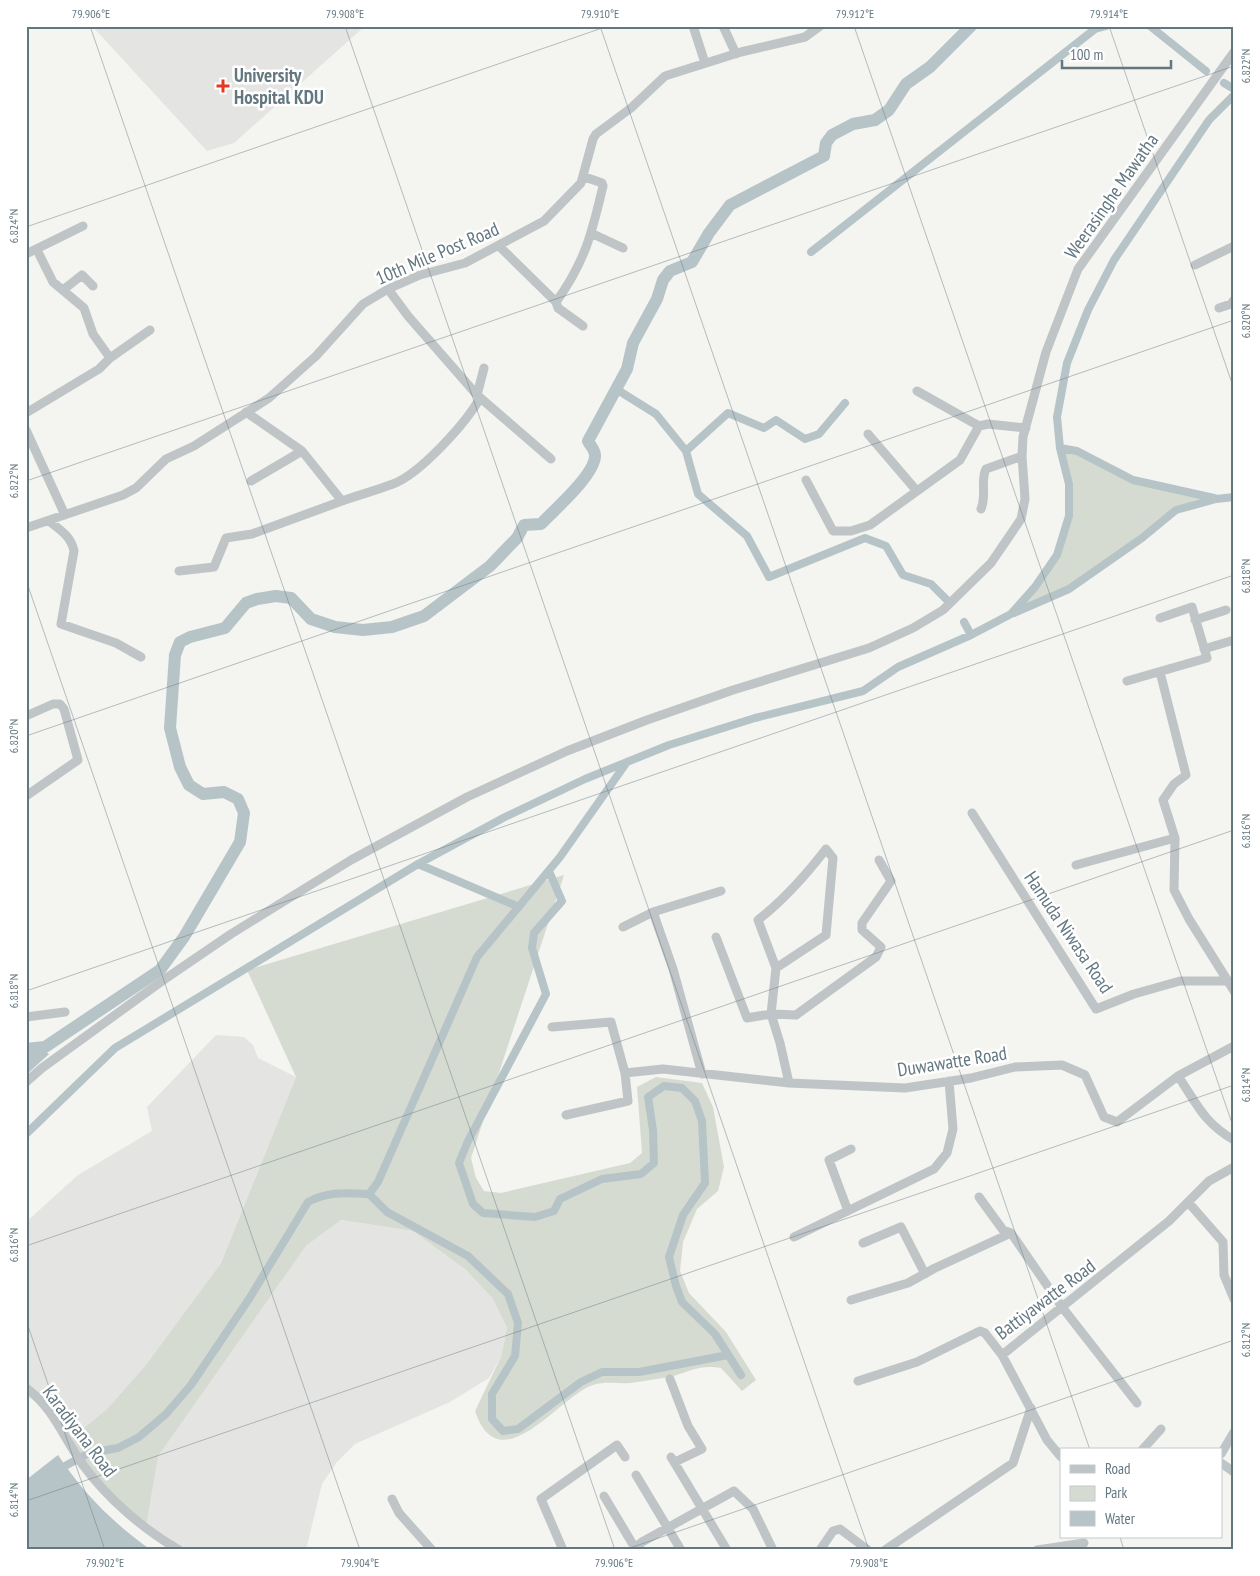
<svg xmlns="http://www.w3.org/2000/svg" width="1260" height="1576" font-family="'PT Sans Narrow',sans-serif">
<rect width="100%" height="100%" fill="#f4f4f0"/>
<path fill="#e4e5e3" d="M92,26H365L234,143L207,151Z
M216,1035L244,1037L253,1045L258,1058L296,1077L221,1263L145,1366L107,1409L68,1441L26,1388V1222L78,1175L152,1131L147,1107Z
M341,1220L413,1231L466,1270L493,1299L507,1328L501,1357L489,1378L450,1402L355,1444L337,1462L322,1484L306,1550H179L146,1527L157,1456L306,1246Z"/>
<path fill="#d6dbd1" d="M1063,451L1078,454L1131,482L1203,499L1176,507L1125,547L1069,587L1023,607L1059,555L1071,516L1072,485Z
M564,875L471,1158L476,1178L484,1191L501,1193L630,1163L642,1153L637,1087L656,1077L702,1083L713,1107L724,1167L718,1191L697,1209L683,1242L680,1271L689,1293L726,1332L756,1380L742,1391L721,1368C699,1364 690,1372 669,1377C657,1379 644,1381 631,1383C619,1384 605,1381 593,1385C561,1394 500,1485 475,1411L501,1357L507,1328L493,1299L466,1270L413,1231L341,1220L306,1246L158,1456L146,1527L117,1504L68,1441L107,1409L145,1366L221,1263L296,1077L247,970Z"/>
<path fill="#b6c4c7" d="M26,1043H31L49,1054L26,1075Z
M58,1455C83,1493 113,1523 151,1550H26V1480Z"/>
<g fill="none" stroke-linecap="round" stroke-linejoin="round">
<path stroke="#b6c4c7" stroke-width="8" d="M1150,26L1206,71
M1095,29L1106,26
M1224,83L1234,89
M811,252L1095,29L1094,26
M616,389L656,414L686,451L698,494L747,536L769,577L865,538L886,546L903,575L931,584L947,600
M1060,448L1077,451L1133,480L1214,498
M686,451L728,413L764,428L776,420L805,439L819,434L845,403
M1014,613L1069,589L1142,538L1176,510L1216,499L1234,497
M964,622L971,635
M418,864L519,907
M549,871L562,901L534,933L532,948L546,994L468,1141L459,1163L473,1204L483,1213L535,1217L554,1211L560,1199L602,1179L641,1174L654,1163L653,1130L648,1097L664,1086L682,1088L695,1101L702,1121L705,1183L683,1215L669,1257L676,1286L682,1302L715,1334L741,1375
M26,1134L115,1048L418,864L505,817L585,779L669,745L755,718L863,691L898,667L971,635L1011,614L1035,587L1057,555L1069,516V484L1060,448L1057,417L1067,363L1088,310L1114,260L1209,120L1234,95
M369,1194L387,1212L468,1256L508,1294L518,1323L515,1356L492,1394V1419L503,1431L518,1429L581,1382L602,1372H639L728,1355
M65,1466L89,1453L118,1448L139,1437L166,1414L191,1385L249,1299L308,1202C328,1191 346,1193 369,1194L378,1182L477,957L560,857L627,762"/>
<path stroke="#b6c4c7" stroke-width="12" d="M26,1049L45,1047L160,970L184,937L240,842L244,813L238,799L224,792L203,794L189,785L180,767L170,728L175,655L180,642L190,637L225,628L246,603L257,599L276,596L291,598L311,619L335,627L363,630L392,627L424,616L490,566L517,538L524,525L541,524C554,510 596,474 595,455C595,450 590,445 588,441L627,369L633,343L657,299L663,280L670,271L692,262L709,233L730,205L824,156L826,143L832,135L853,124L875,120L889,110L906,84L930,67L971,26"/>
<path stroke="#bfc4c6" stroke-width="9" d="M693,26L705,63
M723,26L736,54
M593,234L623,248
M499,246L556,302C585,262 592,233 603,186L602,183L585,177
M37,250L53,282L84,308L93,334L110,358
M26,254L83,226
M1195,265L1234,246
M388,289L408,316L477,395L551,459
M63,290L82,275L93,286
M556,302L558,308L583,326
M1219,308L1231,304L1234,300
M917,391L979,426L988,424L1026,428
M477,395L484,368
M26,413L99,369L110,358L150,330
M26,430L65,515
M868,434L916,490
M806,480L833,531H851L870,525L960,460L979,426
M251,481L302,451
M342,501C359,495 377,490 393,484C420,474 466,423 480,398
M981,509C987,496 980,480 986,469L1022,456
M49,521C60,530 71,536 74,551L61,624L116,643L141,657
M26,528L123,495L136,488L166,459L194,446L269,398L316,356L363,304L388,289L420,275L465,263L544,221L581,183L593,139L596,134L631,108L665,76L741,52L805,37L820,26
M179,571L214,567L226,538L252,534L342,501L302,451L246,412
M1195,620L1226,610
M1204,649L1234,640
M1160,672L1186,775L1174,784L1163,800L1175,838L1174,890L1189,919L1234,991
M1127,681L1207,658L1192,607L1160,618
M26,716L53,704H60L64,709L78,760L26,796
M972,813L1096,1009L1134,994L1180,981H1229
M1076,865L1175,838
M623,927L653,912
M716,937L747,1018L771,1014L796,1015L876,957L881,947L862,930V923L891,881L879,860
M776,968L758,920C785,899 806,875 826,849L833,858L826,935L776,968L771,1014L780,1043L789,1083
M26,1017L65,1012
M552,1027L611,1022L625,1073L628,1101L566,1115
M625,1073L663,1069L789,1083L905,1088L971,1078L1015,1067L1062,1065L1085,1075L1104,1117L1117,1122L1178,1076L1234,1046
M702,1074L673,969L653,912L721,891
M1178,1076C1197,1104 1204,1123 1234,1140
M26,1082L42,1068L162,981L231,934L351,860L467,797L567,751L647,720L733,690L869,648L913,628L943,610L991,563L1021,519L1025,499L1022,456L1023,437L1046,352L1078,269L1234,52
M979,1197L1003,1230L1011,1233L1062,1307L1137,1403
M1188,1202L1223,1242L1224,1275L1234,1299
M848,1211L829,1160L851,1149
M794,1237L934,1169L947,1153L953,1129L949,1081
M863,1243L901,1227L925,1274
M851,1300L908,1283L935,1268L1011,1233
M1002,1355L1047,1440L1061,1457
M670,1379L688,1426L702,1449L675,1462
M858,1381L917,1362L980,1331L985,1333L1002,1355L1169,1221L1209,1181L1234,1167
M26,1388C54,1408 64,1439 83,1465C108,1499 143,1529 179,1550
M1142,1450L1161,1429
M1221,1454L1234,1432
M671,1457L727,1550
M1221,1463L1234,1472
M636,1475L681,1550
M604,1496L635,1548L642,1542L734,1491L753,1509L773,1550
M392,1499L399,1513L432,1550
M563,1550L541,1499L617,1445L625,1457
M820,1550L833,1531L840,1529L868,1550
M885,1550L1013,1463L1031,1408
M1037,1550L1084,1543"/>
</g>
<path fill="none" stroke="#637781" stroke-width="1" stroke-opacity="0.45" d="M90,26L615,1550M345,26L869,1550M600,26L1090,1450M854,26L1234,1129M1109,26L1234,389M26,227L608,26M26,481L1234,66M26,580L360,1550M26,736L1234,320M26,991L1234,575M26,1246L1234,830M26,1320L105,1550M26,1501L1234,1085M1120,1537L1124,1550M624,1550L1234,1340"/>
<path fill="#e43920" stroke="#fff" stroke-width="2" d="M220.5 78.5h5v5h5v5h-5v5h-5v-5h-5v-5h5z"/>
<g text-anchor="middle" dominant-baseline="central" stroke-width="5" stroke-linejoin="round" paint-order="stroke">
<g font-size="19" font-weight="bold" fill="#637781" stroke="#fff" text-anchor="start">
<text x="234" y="75">University<tspan x="234" dy="22">Hospital KDU</tspan></text>
</g>
<g font-size="19" fill="#637781" stroke="#fff">
<text transform="translate(1111 196) rotate(-55)">Weerasinghe Mawatha</text>
<text transform="translate(437 253) rotate(-23)">10th Mile Post Road</text>
<text transform="translate(1069 932) rotate(56)">Hamuda Niwasa Road</text>
<text transform="translate(952 1061) rotate(-9)">Duwawatte Road</text>
<text transform="translate(1045 1299) rotate(-37)">Battiyawatte Road</text>
<text transform="translate(80 1431) rotate(53)">Karadiyana Road</text>
</g>
</g>
<rect width="1260" height="1576" fill="none" stroke="#ffffff" stroke-width="55"/>
<rect x="1060" y="1448" width="162" height="90" fill="#ffffff" stroke="#c1c9cd"/>
<rect x="1070" y="1465" width="25" height="8" fill="#bfc4c6" stroke="#c1c9cd"/>
<text x="1105" y="1474" font-size="15" fill="#637781">Road</text>
<rect x="1070" y="1486" width="25" height="15" fill="#d6dbd1" stroke="#c1c9cd"/>
<text x="1105" y="1498" font-size="15" fill="#637781">Park</text>
<rect x="1070" y="1511" width="25" height="15" fill="#b6c4c7" stroke="#c1c9cd"/>
<text x="1105" y="1524" font-size="15" fill="#637781">Water</text>
<path d="M1062 60v8h109v-8" fill="none" stroke="#637781" stroke-width="2.5"/>
<text x="1070" y="60" font-size="15" fill="#637781" stroke="#ffffff" stroke-width="4" paint-order="stroke">100 m</text>
<rect x="28" y="28" width="1204" height="1520" fill="none" stroke="#637781" stroke-width="2"/>
<g font-size="12" text-anchor="middle" fill="#637781">
<text x="91" y="18">79.906°E</text>
<text x="345" y="18">79.908°E</text>
<text x="600" y="18">79.910°E</text>
<text x="855" y="18">79.912°E</text>
<text x="1109" y="18">79.914°E</text>
<text transform="translate(1246 66) rotate(-90)" y="4">6.822°N</text>
<text transform="translate(14 226) rotate(-90)" y="4">6.824°N</text>
<text transform="translate(1246 321) rotate(-90)" y="4">6.820°N</text>
<text transform="translate(14 481) rotate(-90)" y="4">6.822°N</text>
<text transform="translate(1246 576) rotate(-90)" y="4">6.818°N</text>
<text transform="translate(14 736) rotate(-90)" y="4">6.820°N</text>
<text transform="translate(1246 831) rotate(-90)" y="4">6.816°N</text>
<text transform="translate(14 991) rotate(-90)" y="4">6.818°N</text>
<text transform="translate(1246 1085) rotate(-90)" y="4">6.814°N</text>
<text transform="translate(14 1245) rotate(-90)" y="4">6.816°N</text>
<text transform="translate(1246 1340) rotate(-90)" y="4">6.812°N</text>
<text transform="translate(14 1500) rotate(-90)" y="4">6.814°N</text>
<text x="105" y="1567">79.902°E</text>
<text x="360" y="1567">79.904°E</text>
<text x="614" y="1567">79.906°E</text>
<text x="869" y="1567">79.908°E</text>
</g>
</svg>
